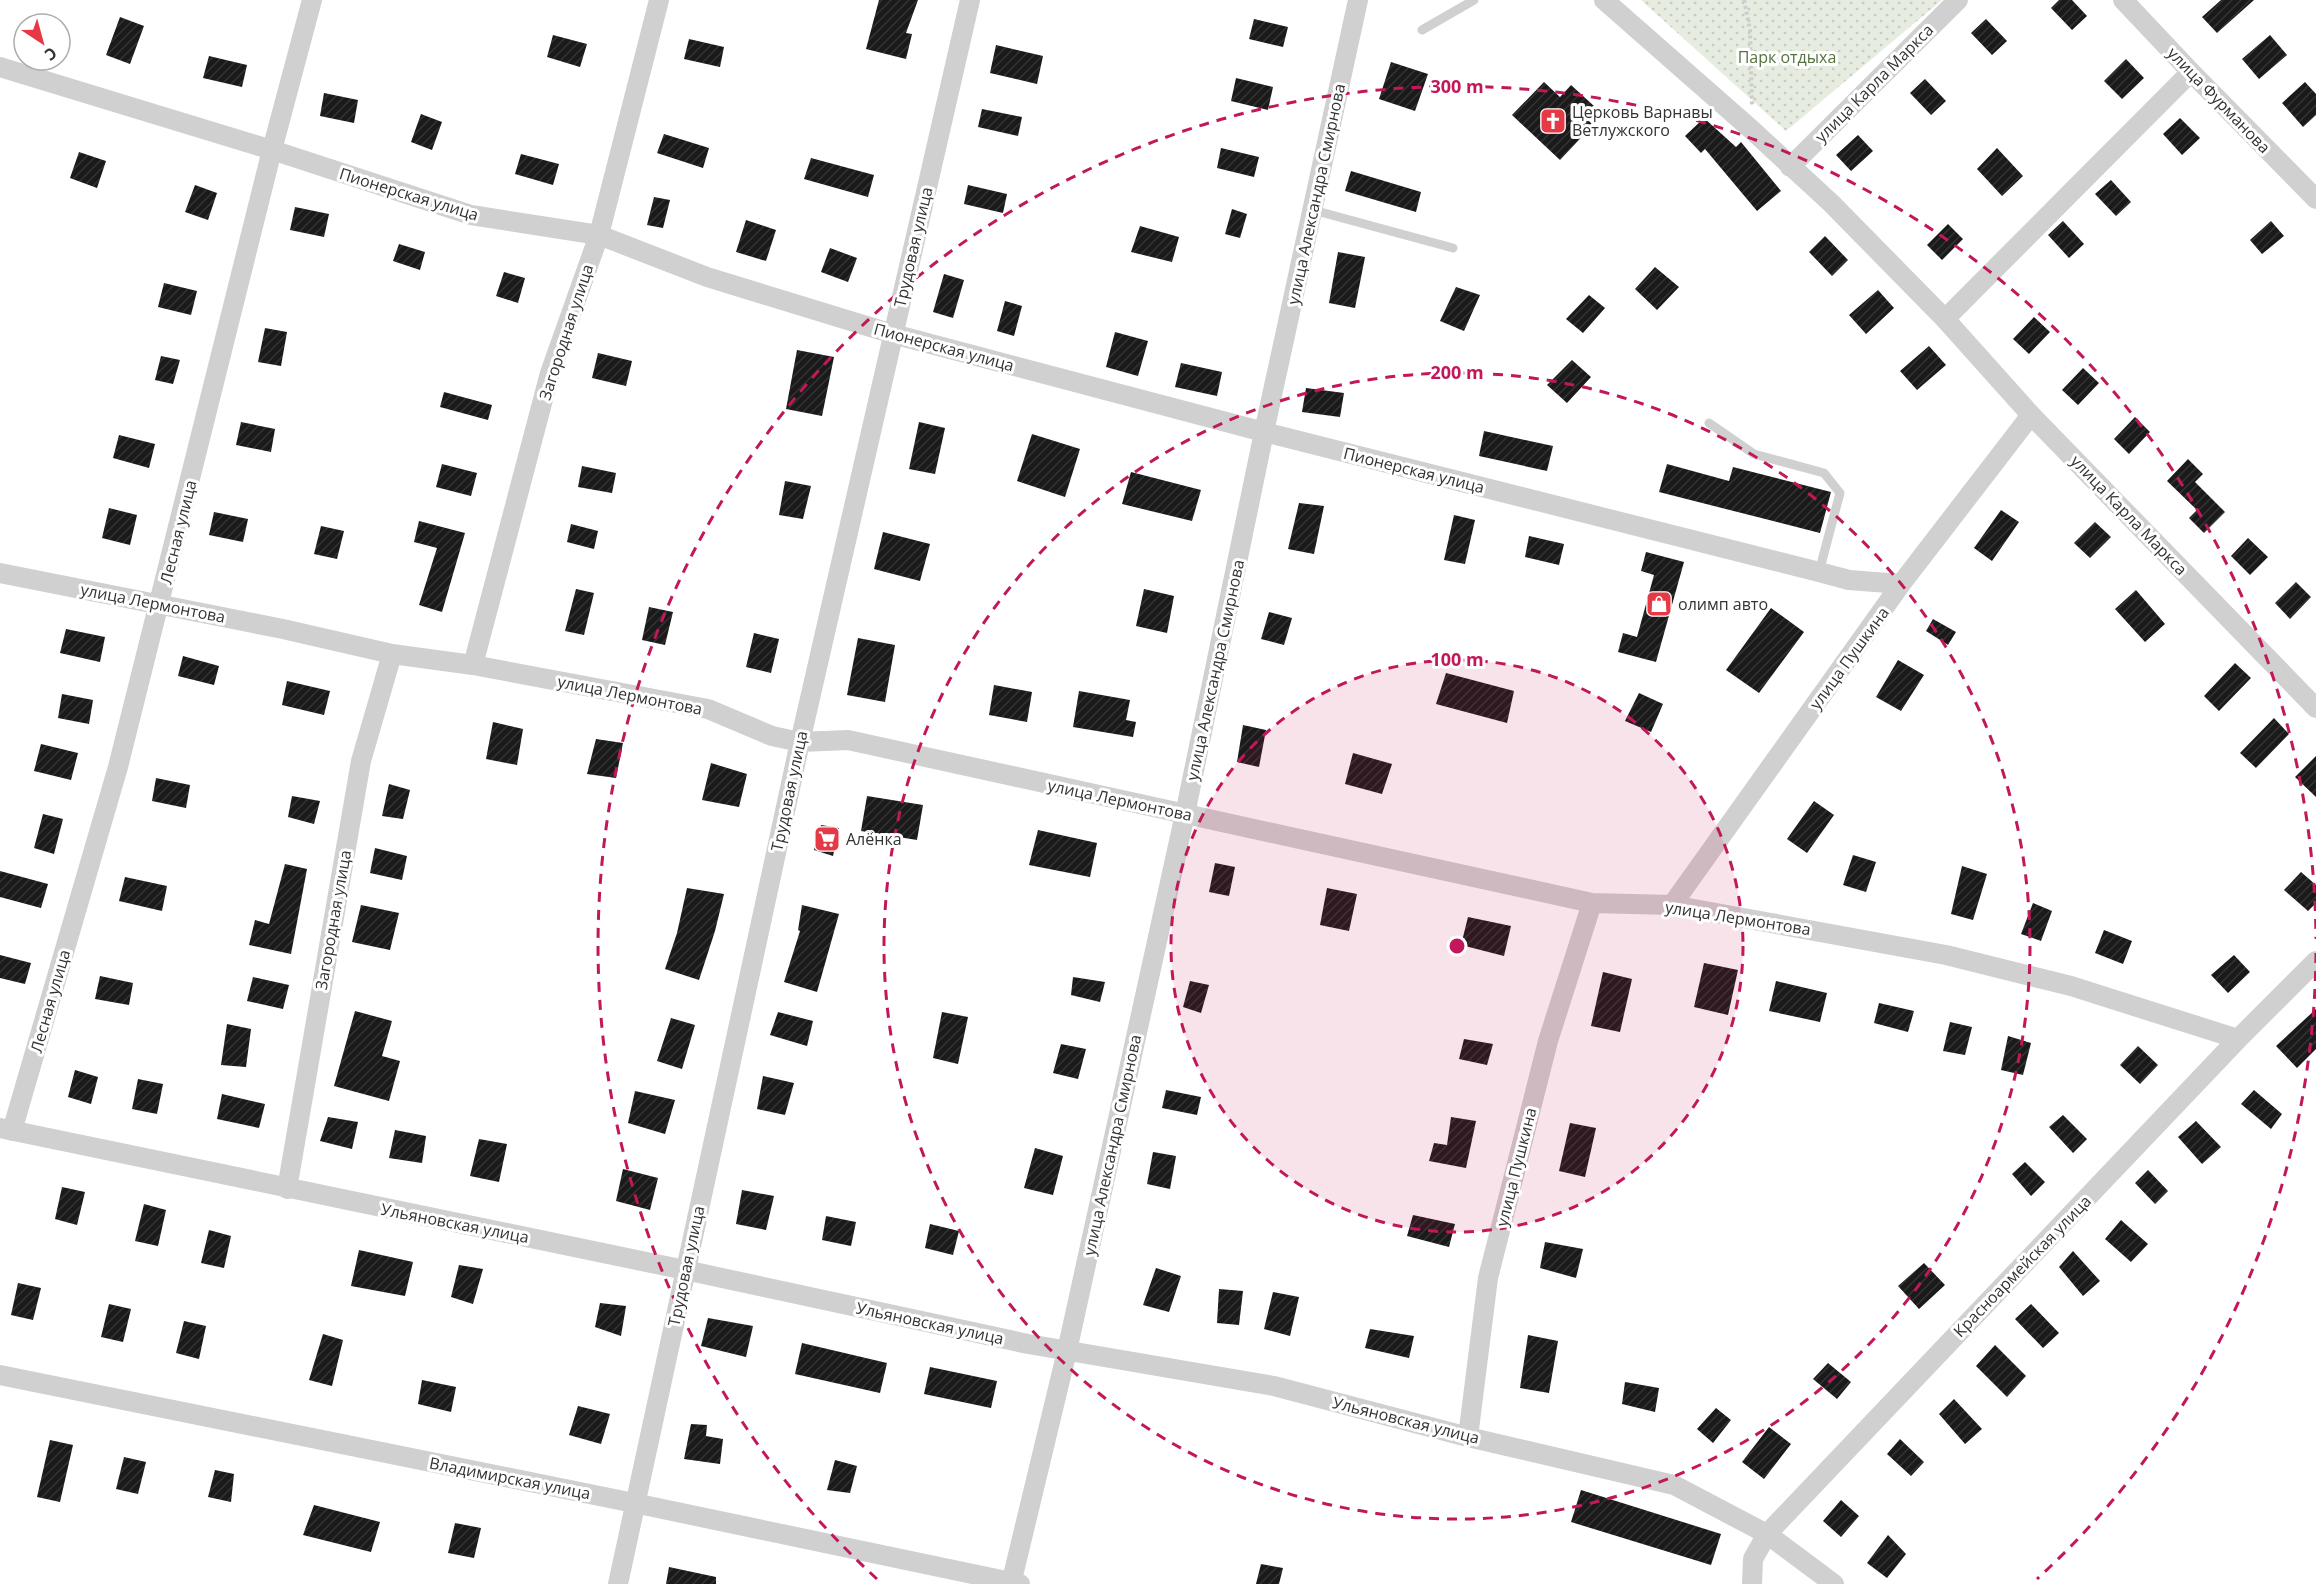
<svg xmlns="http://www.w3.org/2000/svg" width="2316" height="1584" font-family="'Open Sans',sans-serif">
<defs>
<pattern id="grass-dots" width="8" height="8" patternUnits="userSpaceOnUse" patternTransform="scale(1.5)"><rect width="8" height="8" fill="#e6ecdf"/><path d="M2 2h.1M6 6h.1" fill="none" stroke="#c6cbc0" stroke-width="1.8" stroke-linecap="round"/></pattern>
<pattern id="building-hatch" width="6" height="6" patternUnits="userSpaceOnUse" patternTransform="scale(1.5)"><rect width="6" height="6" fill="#1a1a1a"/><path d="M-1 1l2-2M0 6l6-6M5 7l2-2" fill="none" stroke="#333"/></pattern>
</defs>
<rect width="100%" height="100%" fill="#fff"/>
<path fill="url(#grass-dots)" d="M1641,0H1942L1786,131Z"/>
<path fill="url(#building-hatch)" d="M879,0H918L906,33L912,34L906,59L866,49Z
M2059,0H2072L2087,16L2072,30L2051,8Z
M2221,0H2254L2217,33L2202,17Z
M120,17L144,26L130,64L106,55Z
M1254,19L1288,27L1283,47L1249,39Z
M1986,19L2007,41L1992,55L1971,33Z
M553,35L587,44L580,67L547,57Z
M2270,35L2287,55L2259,79L2242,59Z
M689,39L724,47L720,67L684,59Z
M996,45L1043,56L1037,84L990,73Z
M209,56L247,65L242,87L203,78Z
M2126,59L2144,78L2122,99L2104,81Z
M1391,62L1428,74L1415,111L1379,99Z
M1236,78L1273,87L1268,110L1231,101Z
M1925,79L1946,101L1931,115L1910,93Z
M1544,82L1560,97L1571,85L1594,106L1584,116L1593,125L1560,160L1512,115Z
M2305,82L2316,94V115L2303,127L2282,103Z
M324,93L358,100L354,123L320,116Z
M982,109L1022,117L1018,136L978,127Z
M421,114L442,122L432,150L411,142Z
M1704,118L1736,147L1741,142L1781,191L1757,211L1705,149L1701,153L1685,136Z
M2180,118L2200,138L2182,155L2163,134Z
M664,134L709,148L703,168L657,153Z
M1858,135L1873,151L1851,171L1836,155Z
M1221,148L1259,157L1254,177L1217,168Z
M1997,148L2023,176L2002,196L1977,169Z
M79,152L106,161L97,188L70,178Z
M521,154L559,164L553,185L515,174Z
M811,158L874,175L868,197L804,179Z
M1351,171L1421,192L1416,212L1345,191Z
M2111,180L2131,202L2116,216L2095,194Z
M195,185L217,193L208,220L185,212Z
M968,185L1007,194L1003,213L964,204Z
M654,197L670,200L663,228L647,225Z
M295,207L329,214L324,237L290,230Z
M1232,209L1247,214L1240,238L1225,234Z
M746,220L776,230L766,261L736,252Z
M2063,221L2084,244L2069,258L2048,235Z
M2271,221L2284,236L2262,254L2250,240Z
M1948,224L1963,239L1942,260L1927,245Z
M1140,226L1179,237L1172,262L1131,252Z
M1825,236L1848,260L1832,276L1809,252Z
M399,244L425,252L420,270L393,261Z
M830,248L857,258L848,282L821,272Z
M1338,252L1365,257L1355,308L1329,303Z
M1655,267L1679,287L1657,310L1635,289Z
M504,272L525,278L518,303L496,296Z
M944,274L964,280L953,318L933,312Z
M164,283L197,291L191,315L158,307Z
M1456,287L1480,295L1464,331L1440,321Z
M1878,290L1894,308L1866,334L1849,315Z
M1589,295L1605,308L1583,333L1566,319Z
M1005,301L1022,306L1014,336L997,331Z
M2034,317L2050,332L2029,354L2013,339Z
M265,328L287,332L281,366L258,362Z
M1115,332L1148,341L1138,376L1106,367Z
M1929,346L1946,365L1917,390L1900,371Z
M797,350L834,357L822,416L786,409Z
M598,353L632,361L626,386L592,378Z
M161,356L180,360L173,384L155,380Z
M1572,360L1591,377L1567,403L1547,385Z
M1181,363L1222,372L1217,396L1175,387Z
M2083,368L2099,383L2078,405L2062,390Z
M1306,388L1344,393L1340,417L1302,412Z
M444,392L492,405L488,420L440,407Z
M2135,417L2150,432L2129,454L2114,439Z
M241,422L275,429L271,452L236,445Z
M919,422L945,428L935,474L909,469Z
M1484,431L1553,446L1547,471L1479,456Z
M1032,434L1080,449L1065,497L1017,481Z
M119,435L155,444L149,468L113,458Z
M2188,459L2203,474L2195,482L2225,512L2204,533L2189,518L2197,510L2167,481Z
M442,464L477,473L471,496L436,487Z
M1667,464L1729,481L1733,467L1831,492L1820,533L1659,492Z
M582,466L616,473L612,493L578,487Z
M1131,472L1201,490L1192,521L1122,504Z
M785,481L811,486L803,519L779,515Z
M1299,503L1324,506L1314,554L1288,549Z
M109,508L137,515L130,545L102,538Z
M2001,510L2019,522L1992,561L1974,548Z
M214,512L248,519L243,542L209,535Z
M1454,515L1475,520L1465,564L1444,560Z
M419,521L465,533L442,612L419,605L437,548L414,542Z
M2095,522L2111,537L2090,558L2074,543Z
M571,524L598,531L594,549L567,542Z
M321,526L344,531L337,559L314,554Z
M883,532L930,544L920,581L874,569Z
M1529,536L1564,544L1559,565L1525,557Z
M2248,538L2268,557L2250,575L2231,556Z
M1646,552L1684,562L1656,662L1618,652L1623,633L1637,637L1654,575L1641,571Z
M2296,582L2311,597L2290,619L2275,603Z
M576,589L594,593L584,635L565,631Z
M1144,589L1174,596L1167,633L1136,626Z
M2136,590L2165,624L2145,642L2115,609Z
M649,607L673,612L665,645L642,640Z
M1771,608L1804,632L1759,693L1726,670Z
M1269,612L1292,618L1284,645L1261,639Z
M1933,619L1956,632L1948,645L1926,631Z
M66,629L105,637L100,662L60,653Z
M754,633L779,639L771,673L746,667Z
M858,638L895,645L885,702L847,695Z
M183,656L219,666L214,685L178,676Z
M1898,660L1924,675L1901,711L1876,697Z
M2235,663L2251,678L2219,711L2204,696Z
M1446,673L1514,691L1507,723L1436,704Z
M287,681L330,691L324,715L282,705Z
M994,685L1032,692L1027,722L989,715Z
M1079,691L1130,700L1126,720L1136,722L1133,737L1073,727Z
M1639,693L1663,704L1651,732L1625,721Z
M62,694L93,700L89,724L58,718Z
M2274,718L2289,734L2256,768L2240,753Z
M493,722L523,729L517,765L486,759Z
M1243,725L1266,730L1259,767L1237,762Z
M596,739L623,743L616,778L587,774Z
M41,744L78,753L71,780L34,771Z
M1353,753L1392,764L1382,794L1345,784Z
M2316,756V797L2295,777Z
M711,763L747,774L739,807L702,800Z
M156,778L190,785L186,808L152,801Z
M389,784L410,790L403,819L382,816Z
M292,796L320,801L314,824L288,817Z
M867,796L923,805L917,840L861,831Z
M1814,801L1834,815L1807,853L1787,839Z
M43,814L63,819L54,854L34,848Z
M821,825L839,828L833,856L814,850Z
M1038,830L1097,843L1090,877L1029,865Z
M375,848L407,856L402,880L370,873Z
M1853,855L1876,862L1866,892L1843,885Z
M1215,863L1235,867L1229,896L1209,892Z
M285,864L307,869L291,954L249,945L255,920L269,924Z
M1962,866L1987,874L1973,920L1951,914Z
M0,871L48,884L41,908L0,897Z
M2301,872L2316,885V903L2308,911L2284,890Z
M125,877L167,886L162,911L119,901Z
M687,888L724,894L715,931L699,980L665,969L677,933Z
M1327,888L1357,894L1349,931L1320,925Z
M2033,903L2052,911L2041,941L2021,934Z
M361,905L399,913L390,950L352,942Z
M802,905L839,914L817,992L784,982L800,931L798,930Z
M1468,917L1511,926L1504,956L1461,945Z
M2104,930L2132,941L2123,964L2095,953Z
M0,955L31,963L25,984L0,978Z
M2234,955L2250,972L2228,993L2211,975Z
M1704,963L1738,970L1728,1015L1694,1007Z
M1603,972L1632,979L1620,1032L1591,1026Z
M100,976L133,983L129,1005L95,999Z
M253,977L289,985L283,1009L247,1001Z
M1073,977L1105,982L1100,1002L1071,995Z
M1190,981L1209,985L1201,1013L1183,1007Z
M1776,981L1827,993L1820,1022L1769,1011Z
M1879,1003L1914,1011L1908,1032L1874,1023Z
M2316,1009V1049L2297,1068L2276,1046Z
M355,1011L392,1021L382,1056L400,1061L389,1101L334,1086Z
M778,1012L813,1021L807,1046L770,1035Z
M942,1012L968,1017L958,1064L933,1058Z
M671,1018L695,1025L682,1069L657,1061Z
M1950,1022L1972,1027L1965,1055L1943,1051Z
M227,1024L251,1029L246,1067L221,1065Z
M2008,1036L2031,1043L2023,1075L2001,1070Z
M1464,1039L1493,1044L1487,1065L1459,1059Z
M1061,1044L1086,1049L1078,1079L1053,1073Z
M2138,1046L2158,1065L2140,1084L2120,1065Z
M75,1070L98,1077L91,1104L68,1097Z
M763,1076L794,1083L785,1115L757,1109Z
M138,1079L163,1084L157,1114L132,1109Z
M1166,1090L1201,1097L1197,1115L1162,1108Z
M2254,1090L2282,1114L2271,1129L2241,1104Z
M635,1091L675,1100L665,1134L628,1123Z
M222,1094L265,1104L259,1128L217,1119Z
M2063,1115L2087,1139L2073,1153L2049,1127Z
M328,1117L358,1122L352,1149L320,1141Z
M1451,1117L1476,1121L1466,1168L1429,1161L1434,1143L1447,1145Z
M2196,1121L2221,1147L2202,1164L2178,1137Z
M1570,1123L1596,1128L1585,1177L1559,1171Z
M395,1130L426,1136L422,1163L389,1158Z
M479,1139L507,1144L499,1182L470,1176Z
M1035,1148L1063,1156L1053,1195L1024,1188Z
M1153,1152L1176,1156L1170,1189L1147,1184Z
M2025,1162L2045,1182L2031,1196L2012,1174Z
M623,1169L658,1178L650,1210L616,1201Z
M2148,1170L2168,1191L2155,1204L2135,1183Z
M62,1187L85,1192L77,1225L55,1219Z
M742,1190L774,1196L766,1230L736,1224Z
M144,1204L166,1210L158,1246L135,1241Z
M1413,1215L1455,1224L1449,1247L1407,1236Z
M826,1216L856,1222L851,1246L822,1240Z
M2121,1220L2148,1244L2131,1262L2105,1239Z
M930,1224L959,1231L953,1255L925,1248Z
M209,1230L231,1236L224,1268L201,1263Z
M1545,1242L1583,1249L1576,1278L1540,1268Z
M359,1250L413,1262L405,1296L351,1286Z
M2073,1251L2100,1281L2083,1296L2059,1267Z
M1924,1263L1945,1285L1919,1309L1898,1286Z
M459,1265L483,1269L473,1304L451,1297Z
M1156,1268L1181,1276L1169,1312L1143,1305Z
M18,1283L41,1288L33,1320L11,1315Z
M1219,1289L1243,1291L1239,1325L1217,1323Z
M1273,1292L1299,1297L1290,1336L1264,1329Z
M600,1303L626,1306L621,1336L595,1327Z
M109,1304L131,1309L123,1342L101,1337Z
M2031,1304L2059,1333L2043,1348L2015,1319Z
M708,1318L753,1326L746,1357L701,1346Z
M184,1321L206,1326L199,1359L176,1353Z
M1370,1329L1414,1336L1409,1358L1365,1348Z
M323,1334L343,1340L332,1386L309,1380Z
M1528,1335L1558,1341L1549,1393L1520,1388Z
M802,1343L887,1363L880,1393L795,1374Z
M1995,1345L2026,1376L2007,1397L1976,1366Z
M1828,1363L1851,1382L1837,1399L1813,1379Z
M930,1367L997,1381L991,1408L924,1394Z
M422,1380L456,1387L451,1412L418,1404Z
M1625,1382L1659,1388L1655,1412L1622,1404Z
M1954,1399L1982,1429L1965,1444L1939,1414Z
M578,1406L610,1414L601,1444L569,1435Z
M1716,1408L1731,1420L1713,1443L1697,1429Z
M691,1424L707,1425L706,1436L723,1439L720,1464L684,1459Z
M1769,1427L1791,1444L1764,1479L1742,1462Z
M1900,1439L1924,1462L1911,1476L1887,1454Z
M50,1440L73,1445L60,1502L37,1497Z
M124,1457L146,1462L138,1494L116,1489Z
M835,1460L857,1466L850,1493L827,1490Z
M215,1470L234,1474L231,1502L208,1497Z
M1581,1490L1721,1534L1711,1565L1571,1522Z
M1841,1500L1859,1516L1841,1537L1823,1521Z
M314,1505L380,1522L371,1552L303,1535Z
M455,1523L481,1528L474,1558L448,1553Z
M1888,1535L1906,1554L1887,1578L1867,1563Z
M1261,1564L1283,1568L1279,1584H1256Z
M669,1567L716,1577V1584H666Z"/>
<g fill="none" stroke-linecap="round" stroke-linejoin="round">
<path stroke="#cdcdcd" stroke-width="4" stroke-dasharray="3 3" stroke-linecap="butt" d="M1744,0L1750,30L1752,105"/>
<path stroke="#d0d0d0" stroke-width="9" d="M1422,30L1474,0
M1313,210L1453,248
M1709,423L1754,454L1824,473L1840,493L1819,572"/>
<path stroke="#d0d0d0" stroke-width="20" d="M1604,0L1752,130L1831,203L1945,319L2031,415L2316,708
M2123,0L2191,72L2316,199
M0,67L272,150L471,215L599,235L707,277L893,334L1264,432L1819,572L1849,580L1901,584
M1790,167L1958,0
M1945,319L2191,72
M0,573L283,629L392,654L473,665L708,709L772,736L800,742L848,740L1592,903L1672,905L1946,955L2071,986L2238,1039
M473,665L550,373L599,235L659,0
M1672,905L1901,584L2031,415
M0,1128L685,1270L1028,1344L1274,1386L1468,1437L1674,1485L1767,1534L1834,1584
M12,1131L118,767L272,150L312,0
M287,1189L361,761L392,654
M0,1375L634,1503L1020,1584
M1468,1437L1488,1278L1548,1041L1592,903
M618,1584L800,742L970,0
M1011,1584L1067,1351L1185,814L1264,432L1358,0
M1752,1584L1753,1559L1767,1534L2238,1039L2316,961"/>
</g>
<circle cx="1457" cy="946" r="286" fill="#c2185b" fill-opacity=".12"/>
<g fill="none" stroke="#c2185b" stroke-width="3" stroke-dasharray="10 8">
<circle cx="1457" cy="946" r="286"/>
<circle cx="1457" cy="946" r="573"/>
<path d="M2316 953A859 859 0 0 1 2037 1579M877 1579A859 859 0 1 1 2316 939"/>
</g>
<defs>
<g id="church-square" transform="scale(1.35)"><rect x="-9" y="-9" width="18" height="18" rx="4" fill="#e63946" stroke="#fff"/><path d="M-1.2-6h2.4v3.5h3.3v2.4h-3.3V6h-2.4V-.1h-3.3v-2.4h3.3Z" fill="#fff"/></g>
<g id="shop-square" transform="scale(1.35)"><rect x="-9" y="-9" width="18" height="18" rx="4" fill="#e63946" stroke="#fff"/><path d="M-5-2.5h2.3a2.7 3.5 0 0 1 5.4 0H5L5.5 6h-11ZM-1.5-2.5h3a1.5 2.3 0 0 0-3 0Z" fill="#fff"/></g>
<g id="supermarket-square" transform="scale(1.35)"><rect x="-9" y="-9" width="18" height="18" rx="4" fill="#e63946" stroke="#fff"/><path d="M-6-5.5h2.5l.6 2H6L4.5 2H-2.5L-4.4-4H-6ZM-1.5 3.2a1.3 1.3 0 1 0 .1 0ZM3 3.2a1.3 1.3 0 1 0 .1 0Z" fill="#fff"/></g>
</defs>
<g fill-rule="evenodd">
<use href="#church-square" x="1553" y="121"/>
<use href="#shop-square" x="1659" y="604"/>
<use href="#supermarket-square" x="827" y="839"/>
</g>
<g text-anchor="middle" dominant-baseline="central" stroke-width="6" stroke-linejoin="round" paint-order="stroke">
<g font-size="16" fill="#56703f" stroke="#fff">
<text x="1787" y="57">Парк отдыха</text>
</g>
<g font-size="16" fill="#333" stroke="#fff">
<text transform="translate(1874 83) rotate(-45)">улица Карла Маркса</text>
<text transform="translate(2219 100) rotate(46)">улица Фурманова</text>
<text transform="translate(409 194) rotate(17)">Пионерская улица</text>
<text transform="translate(1316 194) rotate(-78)">улица Александра Смирнова</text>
<text transform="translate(913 247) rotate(-77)">Трудовая улица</text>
<text transform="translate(566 332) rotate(-72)">Загородная улица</text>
<text transform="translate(944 347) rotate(15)">Пионерская улица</text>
<text transform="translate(1414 470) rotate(14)">Пионерская улица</text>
<text transform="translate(2129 515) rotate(46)">улица Карла Маркса</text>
<text transform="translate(178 532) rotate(-76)">Лесная улица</text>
<text transform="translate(153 603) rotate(11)">улица Лермонтова</text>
<text transform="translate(1849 658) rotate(-54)">улица Пушкина</text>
<text transform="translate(1215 670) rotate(-78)">улица Александра Смирнова</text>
<text transform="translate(630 695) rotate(11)">улица Лермонтова</text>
<text transform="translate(789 791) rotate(-78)">Трудовая улица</text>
<text transform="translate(1120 800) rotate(12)">улица Лермонтова</text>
<text transform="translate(1738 918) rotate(9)">улица Лермонтова</text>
<text transform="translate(333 920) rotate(-80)">Загородная улица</text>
<text transform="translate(50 1001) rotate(-74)">Лесная улица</text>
<text transform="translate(1112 1145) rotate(-78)">улица Александра Смирнова</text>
<text transform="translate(1516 1167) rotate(-76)">улица Пушкина</text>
<text transform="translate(455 1223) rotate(11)">Ульяновская улица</text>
<text transform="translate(686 1266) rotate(-78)">Трудовая улица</text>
<text transform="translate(2022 1266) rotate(-46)">Красноармейская улица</text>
<text transform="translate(930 1323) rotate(12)">Ульяновская улица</text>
<text transform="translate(1406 1420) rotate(14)">Ульяновская улица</text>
<text transform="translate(510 1478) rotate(11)">Владимирская улица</text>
</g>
<g font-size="16" fill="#333" stroke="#fff" text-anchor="start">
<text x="1572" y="112">Церковь Варнавы<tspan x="1572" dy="18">Ветлужского</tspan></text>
<text x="1678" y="604">олимп авто</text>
<text x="846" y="839">Алёнка</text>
</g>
</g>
<circle cx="1457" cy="946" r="9" fill="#c2185b" stroke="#fff" stroke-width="3"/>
<g font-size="18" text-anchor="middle" font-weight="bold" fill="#c2185b" stroke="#fff" stroke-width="6" stroke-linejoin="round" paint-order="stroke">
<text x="1457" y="93">300 m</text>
<text x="1457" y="379">200 m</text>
<text x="1457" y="666">100 m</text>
</g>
<g transform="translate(42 42) rotate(144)"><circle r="28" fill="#ffffff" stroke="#adadad" stroke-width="1.5"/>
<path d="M0-4.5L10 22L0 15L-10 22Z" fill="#e63946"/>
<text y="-9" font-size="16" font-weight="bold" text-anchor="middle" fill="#333333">С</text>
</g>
</svg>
